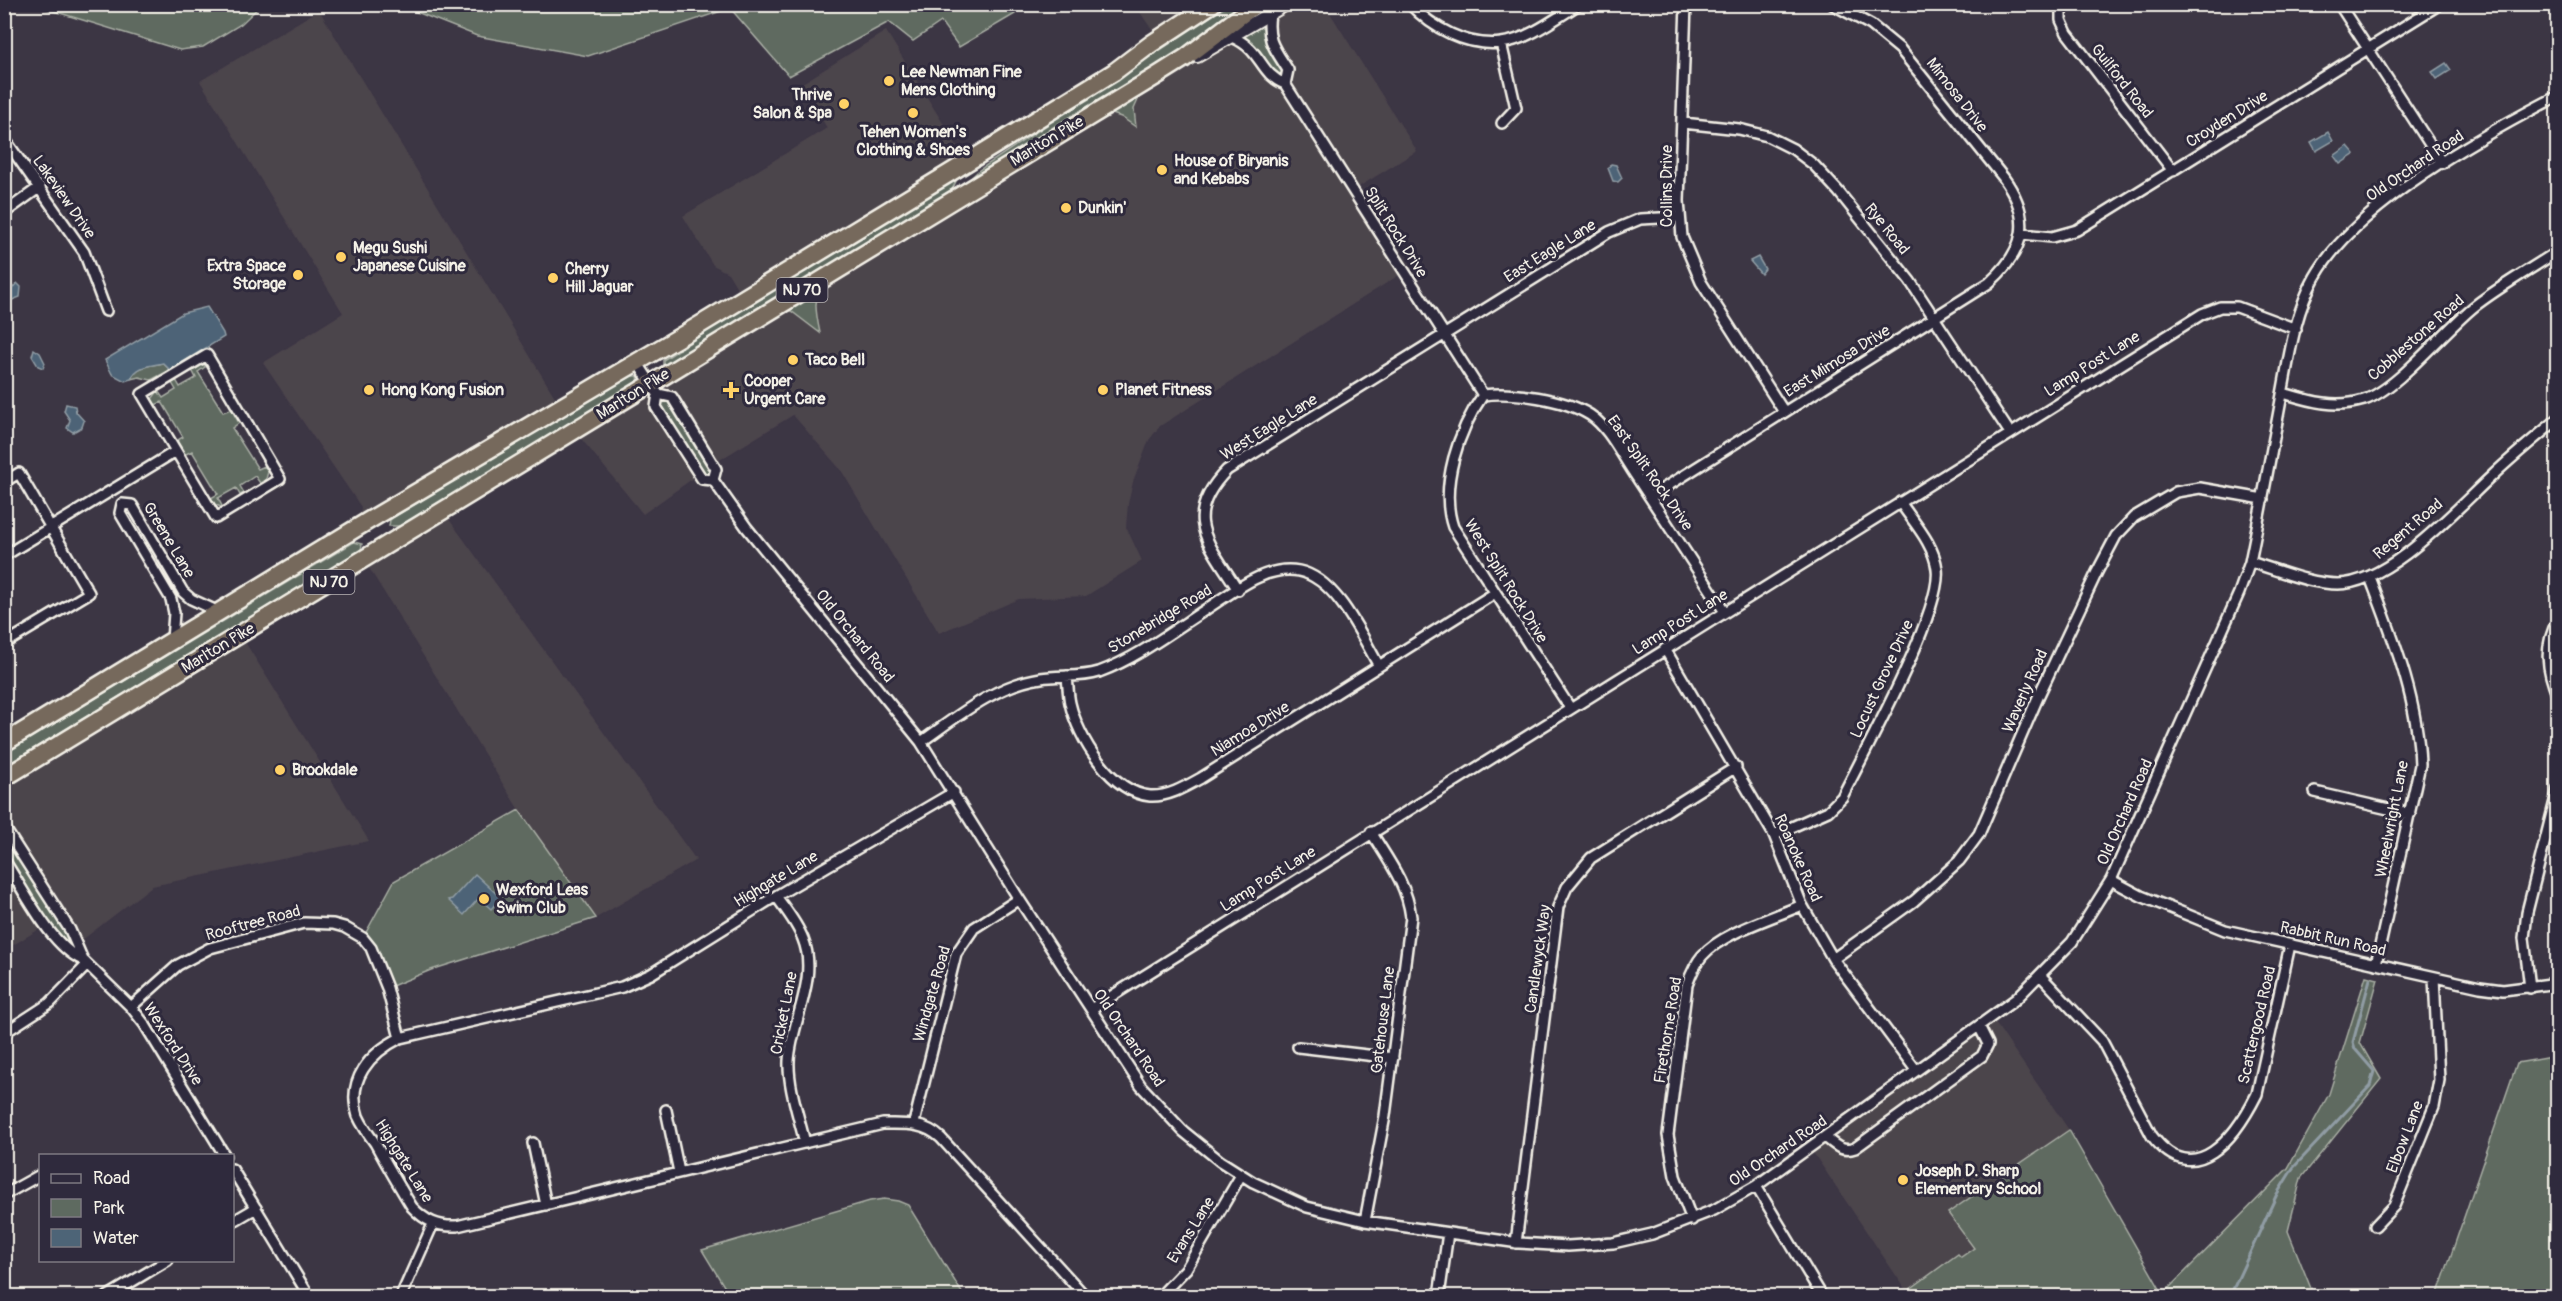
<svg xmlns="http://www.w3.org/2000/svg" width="2562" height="1301" font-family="Pangolin,sans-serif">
<rect width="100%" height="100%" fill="#3c3644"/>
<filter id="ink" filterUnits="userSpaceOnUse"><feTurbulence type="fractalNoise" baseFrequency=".0167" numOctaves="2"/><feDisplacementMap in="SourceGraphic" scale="12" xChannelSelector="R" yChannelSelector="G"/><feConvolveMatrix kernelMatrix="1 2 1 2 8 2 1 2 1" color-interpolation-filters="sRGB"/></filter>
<g filter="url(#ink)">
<path fill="#4c444c" d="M1135,5H1212L1159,40Z
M1286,5H1325L1417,151L1352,191L1404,272L1160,426L1149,440L1133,482L1128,504L1126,527L1142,561L1086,596L1019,599L939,633L841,470L793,415L713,464L643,514L574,430L1232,37L1270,41V14Z
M319,10L561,407L358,528L361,507L263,363L343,313L200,81Z
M886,31L967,162L743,298L728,273L713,265L683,216L827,128L801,84Z
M443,511L696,860L596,918L519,810L364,560Z
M240,634L369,841L152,886L77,944L5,827V778Z
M4,860L46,925L5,950H4Z
M1991,1017L2069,1130L2162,1294L2160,1296H1910L1810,1148Z"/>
<path fill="#5e6a60" stroke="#a9aea4" stroke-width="1.5" d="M34,5H261L241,24L203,47L180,50Z
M1009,5L1015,14L959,47L941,22L913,41L889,22L789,76L730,8L588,56L477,36L399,5Z
M1228,5H1242L1142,78L968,181L979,170Z
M1270,14L1268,29L1288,70L1285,84L1254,51L1232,37Z
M1141,93L1134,109L1136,127L1121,117L1107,112Z
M958,177L950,194L665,366L663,365V360L796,273Z
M824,277C813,300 815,309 820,333L791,311L773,308Z
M163,363L170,370L151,380L139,377L131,379C137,365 150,366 163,363Z
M203,363L205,367L198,372L223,412L231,409L239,423L232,428L258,469L265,466L268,472L266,479L260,483L255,476L240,486L244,493L240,495L236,488L218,498L222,506L221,507L214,504L211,498L218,494L192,451L184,455L176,441L183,437L162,402L155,405L152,399L158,391L163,398L176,390L172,383L176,380L180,387L196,378L192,370Z
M628,376H638L639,382L400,526H389L390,520L394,517Z
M658,394L672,397L716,469L713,480L702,479L656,407Z
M354,542L362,544L361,550L356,553L5,766V753Z
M519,810L596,918L431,970L387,988L363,938L394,881Z
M4,827L77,944L70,955L5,860Z
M2366,976L2378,979L2360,1043L2381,1079L2301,1178L2288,1231L2312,1291L2344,1296H1910L1906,1292L1958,1254L1961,1257L1974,1248L1948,1213L2069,1130L2163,1294L2288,1168L2329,1094Z
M2557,1056V1296H2437L2517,1063Z
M884,1199L898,1201L908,1205L964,1296H730L702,1250L870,1201Z"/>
<path fill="#4d6477" stroke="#909ca4" stroke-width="1.5" d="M2446,63L2451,70L2437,79L2432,72Z
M2328,132L2333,141L2316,151L2311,142Z
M2348,146L2355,154L2340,164L2334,156Z
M1611,164L1616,165L1622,178L1618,182L1613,181L1608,168Z
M1758,257L1765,269L1761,274L1750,261Z
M17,283L21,287L20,297L10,301V291Z
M207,307L223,333L224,337L170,370L163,363C150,366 137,365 131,379L125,381L112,374L105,360L183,313Z
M34,349L40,353L45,363L43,368L38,366L32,356Z
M66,404L75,406L76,412L84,421L82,427L73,432L67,428L70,420L64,411Z
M475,874L501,898L491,909L479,898L464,915L448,900L452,899Z"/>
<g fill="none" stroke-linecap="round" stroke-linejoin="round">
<path stroke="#909ca4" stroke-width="3" d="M2230,1296L2277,1194L2293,1168L2370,1086L2374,1071L2355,1049L2353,1042L2370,979"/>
<g stroke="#f4f1e8" stroke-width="14">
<path id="minor" d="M1410,4C1432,28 1467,47 1501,43C1526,41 1558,17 1579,4
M1686,4L1679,201L1682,237L1701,282L1784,412
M2061,4V20L2067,33L2173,171
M2339,4L2442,163
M1270,14C1266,40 1274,48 1288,70L1285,84
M1232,37C1263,50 1258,73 1285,84L1483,395
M1501,43L1516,108L1502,123
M1683,123L1739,129L1767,136L1793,149L1814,165L1838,191L1910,281L2010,433
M4,138L84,252L106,311
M4,213L40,187
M2022,234L2052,237L2077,230L2440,4
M207,355L280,479L216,518L142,394Z
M637,362L658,394L672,397L716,469L713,480
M2283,393C2310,401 2335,409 2364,400C2397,390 2446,328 2476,305C2502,285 2531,269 2558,251
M658,394L656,407L702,479L713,480
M1483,395C1459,429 1439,486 1453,527L1570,708
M1483,395C1512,391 1565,399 1590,415C1608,427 1620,452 1632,470C1663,517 1694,565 1725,612
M713,480L747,528L921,742L1019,899L1126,1063L1141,1086L1183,1131L1220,1161L1253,1182L1307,1207L1365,1221L1519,1243L1568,1246L1613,1243L1652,1234L1714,1210L1756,1186L2016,999L2072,942L2111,880L2239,593L2250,562C2261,508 2271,454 2281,400C2289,359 2294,314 2315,277C2356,204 2483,135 2558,96
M4,482L19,473L89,593L4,644
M1650,497L1989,283C2026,250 2033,218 2003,177L1900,49L1871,25L1832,4
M4,556L176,451
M2250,562C2278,570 2309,584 2338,584C2389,584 2456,509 2492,476C2513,456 2535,438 2558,419
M2370,577C2393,638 2418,699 2420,765L2376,964
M1238,590C1209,543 1180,518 1227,470L1609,232L1640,219L1680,217
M2558,620C2543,647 2547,670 2558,697
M172,640L174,613L171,599L120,513L122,504L132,505L183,592L191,599L219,612
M1665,649L1774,835L1802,905L1833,959L1916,1070
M1067,676C1068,685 1068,694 1070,703C1078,738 1111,792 1150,796C1168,797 1185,787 1201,778L1495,593
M921,742C958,716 995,685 1041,678C1059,675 1081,678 1099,672C1137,658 1171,632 1205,610C1232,593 1265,564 1299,571C1337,579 1361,635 1379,666
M954,792L776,896L651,974L622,987L400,1038C370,1053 346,1080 358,1116C362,1125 369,1135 375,1143C387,1165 399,1186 412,1207C425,1221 438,1227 457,1226L883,1124C905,1124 924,1122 941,1138L1085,1296
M2315,792L2410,814
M4,827L70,930L83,960C50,946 24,890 4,860
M1774,835L1828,811L1842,797C1863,755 1943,610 1937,569C1934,544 1914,523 1900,502
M2111,880L2141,896L2225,930L2480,987L2503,990L2558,983
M776,896C786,910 797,923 803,939C819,978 791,1022 789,1061C788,1087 799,1117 805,1143
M1833,959L1914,901L1959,861L1979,834L2039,695L2097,572L2116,536L2134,517L2176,492L2200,488L2263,499
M83,960L131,1007L145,1025L225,1156
M2041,976L2102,1041L2152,1136C2195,1192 2236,1136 2257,1094L2290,945
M2530,988L2524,938L2527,912L2558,789
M131,1007L178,965L210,948L304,923L333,924L344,927L363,938L371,948L387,988L400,1038
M1091,1009L2202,314L2220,307H2237L2296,329
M4,1033L50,1003L87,965
M1298,1047L1393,1058
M666,1110L679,1172
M914,1123L956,954L974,928L1019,899
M1825,1137C1835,1145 1842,1153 1855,1148L1982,1056L1988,1044L1979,1026
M533,1143L546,1205
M232,1169L309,1296
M1756,1186L1822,1296
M4,1195L40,1175
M1692,1220L1675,1176L1668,1135L1687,985C1691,974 1695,964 1702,956C1723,932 1773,918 1802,905
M1365,1221L1385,1116L1411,917C1407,884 1388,860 1371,832
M232,1222L256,1208
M2375,1226L2394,1206L2434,1107L2439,1080L2434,977
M1516,1243L1558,907L1567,887L1591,858L1736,767
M108,1296L168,1260
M401,1296L433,1224
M1160,1296L1186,1269L1241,1175
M1439,1296L1448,1233"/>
</g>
<g stroke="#f4f1e8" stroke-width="16">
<path id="tertiary" d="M1197,56L1286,4"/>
</g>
<g stroke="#f4f1e8" stroke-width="21">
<path id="trunk" d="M4,743L368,521L693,329L948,174L1114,72L1151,44L1212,4
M4,778L1158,75L1185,58L1256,4"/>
</g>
<use href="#minor" stroke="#2f2a3d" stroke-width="9"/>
<use href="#tertiary" stroke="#2f2a3d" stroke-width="12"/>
<use href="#trunk" stroke="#76695c" stroke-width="16"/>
</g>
</g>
<g fill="#ffd166" stroke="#2f2a3d" stroke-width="2">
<circle cx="889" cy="81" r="6"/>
<circle cx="844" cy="104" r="6"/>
<circle cx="913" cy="113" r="6"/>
<circle cx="1162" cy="170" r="6"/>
<circle cx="1066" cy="208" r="6"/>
<circle cx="341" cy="257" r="6"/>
<circle cx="298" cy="275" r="6"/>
<circle cx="553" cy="278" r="6"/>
<circle cx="793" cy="360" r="6"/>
<circle cx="369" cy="390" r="6"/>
<path d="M728 381h6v6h6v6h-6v6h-6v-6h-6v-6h6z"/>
<circle cx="1103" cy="390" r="6"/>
<circle cx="280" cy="770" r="6"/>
<circle cx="484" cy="899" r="6"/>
<circle cx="1903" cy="1180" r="6"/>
</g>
<g text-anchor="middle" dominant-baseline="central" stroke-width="6" stroke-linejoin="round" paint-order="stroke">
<g fill="#2f2a3d" stroke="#b9b5b5" stroke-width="1.5">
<rect x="776.5" y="278" width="51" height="24" rx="4.5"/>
<rect x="303.5" y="570" width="51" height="24" rx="4.5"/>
</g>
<g font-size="15" font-weight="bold" fill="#f4f1e8">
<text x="802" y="290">NJ 70</text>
<text x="329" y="582">NJ 70</text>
</g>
<g font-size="16" font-weight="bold" fill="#f4f1e8" stroke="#2f2a3d" text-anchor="start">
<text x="901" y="72">Lee Newman Fine<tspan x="901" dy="18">Mens Clothing</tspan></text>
<text x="832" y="95" text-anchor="end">Thrive<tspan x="832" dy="18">Salon &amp; Spa</tspan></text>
<text x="913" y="132" text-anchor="middle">Tehen Women's<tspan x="913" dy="18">Clothing &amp; Shoes</tspan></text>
<text x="1174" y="161">House of Biryanis<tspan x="1174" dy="18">and Kebabs</tspan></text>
<text x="1078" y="208">Dunkin'</text>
<text x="353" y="248">Megu Sushi<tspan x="353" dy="18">Japanese Cuisine</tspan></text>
<text x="286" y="266" text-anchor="end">Extra Space<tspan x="286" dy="18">Storage</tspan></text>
<text x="565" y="269">Cherry<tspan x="565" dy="18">Hill Jaguar</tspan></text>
<text x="805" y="360">Taco Bell</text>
<text x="744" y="381">Cooper<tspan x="744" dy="18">Urgent Care</tspan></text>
<text x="381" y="390">Hong Kong Fusion</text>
<text x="1115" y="390">Planet Fitness</text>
<text x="292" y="770">Brookdale</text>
<text x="496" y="890">Wexford Leas<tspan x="496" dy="18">Swim Club</tspan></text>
<text x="1915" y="1171">Joseph D. Sharp<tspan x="1915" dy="18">Elementary School</tspan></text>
</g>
<g font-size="16" fill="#f4f1e8" stroke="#2f2a3d">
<text transform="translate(2122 81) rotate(52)">Guilford Road</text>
<text transform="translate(1957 95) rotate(52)">Mimosa Drive</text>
<text transform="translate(2227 119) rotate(-32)">Croyden Drive</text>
<text transform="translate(1047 141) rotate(-31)">Marlton Pike</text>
<text transform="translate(2415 166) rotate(-34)">Old Orchard Road</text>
<text transform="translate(1667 186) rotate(-90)">Collins Drive</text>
<text transform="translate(64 197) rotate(55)">Lakeview Drive</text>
<text transform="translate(1887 229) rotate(51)">Rye Road</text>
<text transform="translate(1396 232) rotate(58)">Split Rock Drive</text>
<text transform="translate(1550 251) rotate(-32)">East Eagle Lane</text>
<text transform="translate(2416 338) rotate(-41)">Cobblestone Road</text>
<text transform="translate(1837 361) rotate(-32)">East Mimosa Drive</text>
<text transform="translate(2092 364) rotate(-32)">Lamp Post Lane</text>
<text transform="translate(633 394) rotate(-32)">Marlton Pike</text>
<text transform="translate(1269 427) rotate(-32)">West Eagle Lane</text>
<text transform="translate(1650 473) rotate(55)">East Split Rock Drive</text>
<text transform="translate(2408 529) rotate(-40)">Regent Road</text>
<text transform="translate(169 540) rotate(59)">Greene Lane</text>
<text transform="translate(1506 581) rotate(58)">West Split Rock Drive</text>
<text transform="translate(1160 619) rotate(-31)">Stonebridge Road</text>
<text transform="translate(1680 622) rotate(-32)">Lamp Post Lane</text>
<text transform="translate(855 636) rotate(51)">Old Orchard Road</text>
<text transform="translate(218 648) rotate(-31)">Marlton Pike</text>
<text transform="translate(1882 679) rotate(-65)">Locust Grove Drive</text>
<text transform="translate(2025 691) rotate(-66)">Waverly Road</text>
<text transform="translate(1250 729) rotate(-32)">Niamoa Drive</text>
<text transform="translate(2125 812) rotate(-66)">Old Orchard Road</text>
<text transform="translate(2392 819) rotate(-79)">Wheelwright Lane</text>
<text transform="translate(1798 858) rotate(66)">Roanoke Road</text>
<text transform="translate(776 879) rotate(-31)">Highgate Lane</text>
<text transform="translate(1268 879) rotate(-32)">Lamp Post Lane</text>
<text transform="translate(253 923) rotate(-15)">Rooftree Road</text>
<text transform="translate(2333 939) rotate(13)">Rabbit Run Road</text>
<text transform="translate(1538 959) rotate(-82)">Candlewyck Way</text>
<text transform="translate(932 994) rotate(-74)">Windgate Road</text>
<text transform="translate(784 1013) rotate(-79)">Cricket Lane</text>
<text transform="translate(1383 1020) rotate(-83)">Gatehouse Lane</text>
<text transform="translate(2257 1025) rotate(-77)">Scattergood Road</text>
<text transform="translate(1668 1030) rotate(-81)">Firethorne Road</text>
<text transform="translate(1129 1038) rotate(56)">Old Orchard Road</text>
<text transform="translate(173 1044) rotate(57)">Wexford Drive</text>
<text transform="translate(2405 1137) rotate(-69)">Elbow Lane</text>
<text transform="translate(1778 1151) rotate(-34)">Old Orchard Road</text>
<text transform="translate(404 1161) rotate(58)">Highgate Lane</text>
<text transform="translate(1191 1230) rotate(-58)">Evans Lane</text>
</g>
</g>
<rect width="2562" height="1301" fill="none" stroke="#2f2a3d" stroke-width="24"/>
<rect x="12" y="12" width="2538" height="1277" fill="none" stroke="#f4f1e8" stroke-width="2" filter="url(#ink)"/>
<rect x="39" y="1154" width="195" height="108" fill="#2f2a3d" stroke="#7e7a81" stroke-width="1.5"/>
<rect x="51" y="1174" width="30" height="9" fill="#2f2a3d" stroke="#7e7a81" stroke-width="1.5"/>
<text x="93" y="1184" font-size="18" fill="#f4f1e8">Road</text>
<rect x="51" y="1199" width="30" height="18" fill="#5e6a60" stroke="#7e7a81" stroke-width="1.5"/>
<text x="93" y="1214" font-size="18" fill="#f4f1e8">Park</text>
<rect x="51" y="1229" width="30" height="18" fill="#4d6477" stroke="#7e7a81" stroke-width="1.5"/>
<text x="93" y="1244" font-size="18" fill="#f4f1e8">Water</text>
</svg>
